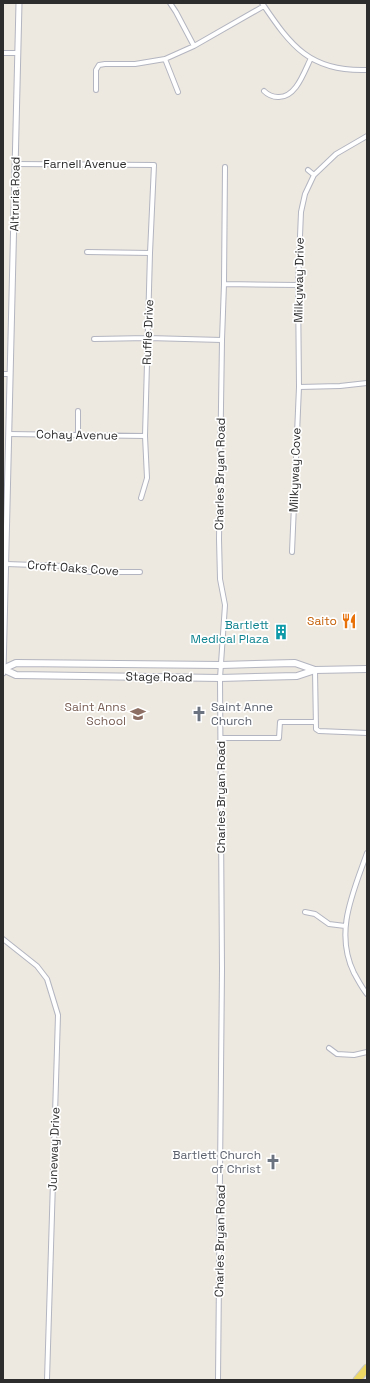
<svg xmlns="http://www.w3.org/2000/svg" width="370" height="1383" font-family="'Space Grotesk',sans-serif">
<rect width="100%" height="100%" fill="#eee9e0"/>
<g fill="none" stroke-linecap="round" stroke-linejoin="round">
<g stroke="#b3b5c0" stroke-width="6">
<path id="minor" d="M170,3L176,12L194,46
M262,3C291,46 310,72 367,70
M3,53H18
M165,59L178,92
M96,90V70L99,65L105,64H135L165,59L194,46L264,6
M264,91C268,95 272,97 278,97C296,98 304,72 311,58
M15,164L154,165L150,253L145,436L147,478L141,498
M308,170L314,175
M87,252L150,253
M224,284L298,285
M94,339L148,338L222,340
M3,374H10
M299,387L340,386L367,383
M78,411V435
M9,434L145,436
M292,552L299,387L298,285L301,212L305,194L314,175L336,154L367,136
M6,564L65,566L90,572H140
M315,670L316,729L319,731L367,733
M221,738H279L280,722H316
M367,853C353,893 334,932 354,973C358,980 362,988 367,994
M305,912L315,914L329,924L345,926
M3,939L37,966L47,979L58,1015L47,1380
M329,1048L337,1054L354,1055L367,1052
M218,1380L222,969L220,678L225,605L220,579L219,539L222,340L224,284L225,167"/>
</g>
<g stroke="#b3b5c0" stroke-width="7">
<path id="tertiary" d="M3,673L19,3"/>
</g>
<g stroke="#b3b5c0" stroke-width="8">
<path id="secondary" d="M3,669L16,663L221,665L295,663L315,670L367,669
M3,669L16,675L220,678L297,676L315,670"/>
</g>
<g stroke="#c8c8c8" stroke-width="9">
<path id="primary" d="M357,1380L367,1368"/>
</g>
<use href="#minor" stroke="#fff" stroke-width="4"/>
<use href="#tertiary" stroke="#fff" stroke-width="5"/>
<use href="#secondary" stroke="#fff" stroke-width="6"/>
<use href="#primary" stroke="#eed865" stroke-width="7"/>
</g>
<defs>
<g id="restaurant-bare" transform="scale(1.2)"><path d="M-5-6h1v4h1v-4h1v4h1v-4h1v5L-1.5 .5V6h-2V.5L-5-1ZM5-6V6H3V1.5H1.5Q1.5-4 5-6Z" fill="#e8710a" stroke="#fff" stroke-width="2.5" paint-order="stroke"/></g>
<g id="building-bare" transform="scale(1.2)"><path d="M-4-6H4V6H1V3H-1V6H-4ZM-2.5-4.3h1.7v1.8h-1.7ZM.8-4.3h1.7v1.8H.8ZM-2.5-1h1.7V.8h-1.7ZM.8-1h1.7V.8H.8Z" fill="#0f9aa8" stroke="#fff" stroke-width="2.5" paint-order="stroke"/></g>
<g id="school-bare" transform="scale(1.2)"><path d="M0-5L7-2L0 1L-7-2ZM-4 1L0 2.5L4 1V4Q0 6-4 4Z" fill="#8d6e63" stroke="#fff" stroke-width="2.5" paint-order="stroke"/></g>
<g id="church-bare" transform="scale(1.2)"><path d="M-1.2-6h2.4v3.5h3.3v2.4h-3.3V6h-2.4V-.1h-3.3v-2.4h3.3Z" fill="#6b7280" stroke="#fff" stroke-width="2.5" paint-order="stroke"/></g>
</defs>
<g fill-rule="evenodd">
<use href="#restaurant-bare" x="349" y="621"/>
<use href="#building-bare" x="281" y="632"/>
<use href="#school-bare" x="138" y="714"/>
<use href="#church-bare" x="199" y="714"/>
<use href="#church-bare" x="273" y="1162"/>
</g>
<g text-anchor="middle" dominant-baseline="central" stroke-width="3.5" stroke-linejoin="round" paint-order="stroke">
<g font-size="12" fill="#2d2d2d" stroke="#fff">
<text x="85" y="164">Farnell Avenue</text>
<text transform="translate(15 194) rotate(-89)">Altruria Road</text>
<text transform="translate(299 280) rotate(-89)">Milkyway Drive</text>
<text transform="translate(148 332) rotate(-88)">Ruffle Drive</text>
<text transform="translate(77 435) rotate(1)">Cohay Avenue</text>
<text transform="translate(295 470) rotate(-88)">Milkyway Cove</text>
<text transform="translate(220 474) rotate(-89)">Charles Bryan Road</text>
<text transform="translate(73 568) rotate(4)">Croft Oaks Cove</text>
<text transform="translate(159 677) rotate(1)">Stage Road</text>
<text transform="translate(221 797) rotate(-90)">Charles Bryan Road</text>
<text transform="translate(54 1149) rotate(-88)">Juneway Drive</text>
<text transform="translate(220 1241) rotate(-89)">Charles Bryan Road</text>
</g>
<g font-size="12" fill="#c56008" stroke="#fff" text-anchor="end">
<text x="337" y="621">Saito</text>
</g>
<g font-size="12" fill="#0d838f" stroke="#fff" text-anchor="end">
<text x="269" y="625">Bartlett<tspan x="269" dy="14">Medical Plaza</tspan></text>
</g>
<g font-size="12" fill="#785e54" stroke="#fff" text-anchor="end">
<text x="126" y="707">Saint Anns<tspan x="126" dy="14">School</tspan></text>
</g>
<g font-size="12" fill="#5b616d" stroke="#fff" text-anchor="start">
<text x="211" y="707">Saint Anne<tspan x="211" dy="14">Church</tspan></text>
<text x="261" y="1155" text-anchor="end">Bartlett Church<tspan x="261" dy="14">of Christ</tspan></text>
</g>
</g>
<rect width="370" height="1383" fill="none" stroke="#2d2d2d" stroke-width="8"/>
</svg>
